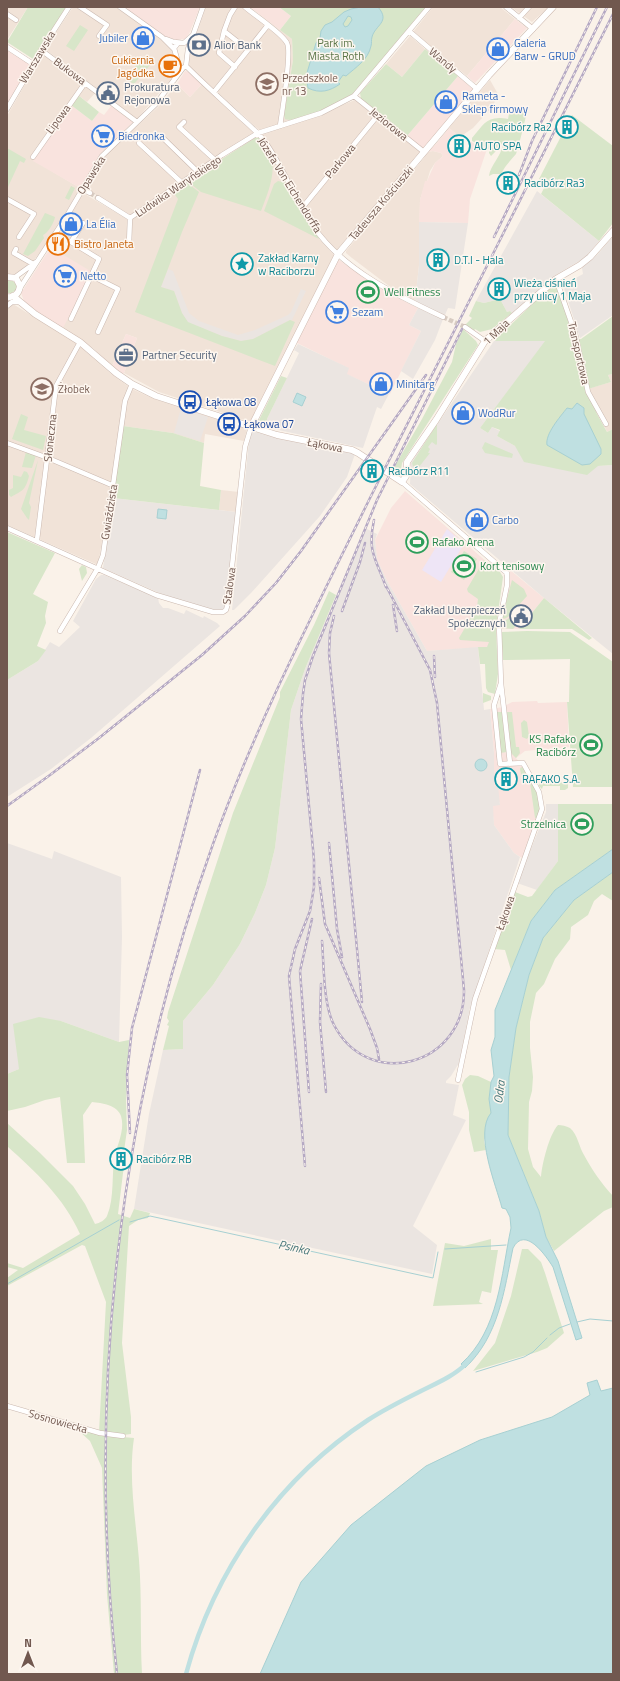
<svg xmlns="http://www.w3.org/2000/svg" width="620" height="1681" font-family="'Titillium Web',sans-serif">
<rect width="100%" height="100%" fill="#faf2e9"/>
<path fill="#f1e3d8" d="M7,7H28L7,40Z
M73,7H116L171,47L175,56L176,67L172,78L137,119L45,49Z
M206,7H250L292,39L293,60L284,115L290,121L259,130L188,65V58Z
M433,7H500L515,19L467,76L413,32Z
M511,7H549L532,22Z
M410,36L425,49L402,77L386,64Z
M43,53L95,93L87,102L78,95L33,160L80,188L48,243L34,260L16,275L7,274V116Z
M490,80L498,94L493,106L473,128L460,137L449,128Z
M177,84L190,97L202,84L254,133L130,215L86,189L107,154L158,107Z
M355,100L421,152L337,250L327,241L317,229L306,210L278,157L261,133L300,122Z
M255,138H260L270,153L284,178L298,207L319,239L334,255L250,422L159,392L124,373L137,338L126,334L112,366L93,348L63,328L52,248L83,193L127,219H133L186,182Z
M433,151L441,153L443,156L435,163L430,171L427,181H426L420,200L419,265L415,302L389,286L352,258L346,253V251L424,158L427,152Z
M13,304L77,344L110,373L129,387L98,565L7,525V310Z
M613,374V429L607,432L587,389L611,382L608,375Z
M132,389L154,399L247,429L244,441L205,434L204,443L173,433L123,426L127,401Z
M221,490L239,492L236,512L219,510Z"/>
<path fill="#f9e3de" d="M128,7H200L189,34L185,39L176,40L166,37L127,9Z
M250,7H279L291,16L280,30Z
M515,19L527,28L475,83L467,76Z
M7,50L30,64L7,106Z
M185,71L189,72L202,84L190,97L177,84Z
M458,76L473,89L424,149L407,136Z
M71,105L92,121L99,112L104,115L111,106L133,122L100,154L80,188L33,161Z
M449,128L460,137L487,149L470,199L468,223L419,222L420,200L425,181H427L435,163L443,156L441,153L433,151L427,152L436,144Z
M52,248L92,272L63,328L41,315L24,301L21,293L47,253Z
M339,260L392,295L418,308L409,325L421,331L390,394L346,374L348,368L295,342L337,261Z
M126,334L137,338L124,373L123,374L112,366Z
M405,491L495,569L489,645L487,647L427,651L386,579L377,559L375,540L391,508Z
M510,570L544,598L519,629H502L500,624L504,601L510,585Z
M537,701L538,703L567,702L569,747L525,751L516,758L525,769L534,785L539,817L522,858L514,853L494,825L492,805L500,804L494,787V753L490,709L503,707L512,702Z"/>
<path fill="#ebe5e1" d="M537,191L599,241L586,257L554,276L512,313L510,311L507,312L500,299L484,303L476,301Z
M419,222L468,223L455,309L448,308L445,315L415,302L419,265Z
M613,236V315L580,338L563,285L583,274L582,268L598,254Z
M168,269L173,271L189,313L199,321L238,335L255,330L288,315L291,312L301,289L306,291L292,320H290L253,339L241,341L222,336L188,323L182,313L174,291L161,287Z
M418,308L443,319L435,340L413,379L401,371L421,331L409,325Z
M494,341H546L480,428L488,433L492,427L500,431L497,436L515,446L598,466L612,465L613,467V654L544,598L410,484L411,463Z
M298,344L349,368L347,374L389,394L381,409L377,407L363,448L269,428L267,419L299,353L294,350Z
M181,408L208,417L200,441L174,433Z
M252,431L355,454L347,477L320,516L251,593L234,610H232L249,441Z
M113,498L236,512L227,606L223,611L214,610L166,596L103,568Z
M365,528L377,534L375,540L377,559L386,579L427,651L478,647L484,710L490,709L494,753V786H498L500,805L493,806L494,825L514,853L520,857L470,1008L459,1063L451,1076L446,1081V1083L459,1085L453,1115L466,1120L413,1226L437,1245L432,1274L134,1209L149,1114L163,1050L183,1049V1021L213,985L240,944L255,913L266,885L275,848L291,710L305,669Z
M101,575H104L158,598L159,603L163,608H168L184,614L186,610L203,618L204,616L217,623L220,626L91,738L51,769L7,797V680L38,661L50,642L59,647L80,627L73,621L96,579Z
M546,804H558V861L537,890L517,883L546,812Z
M7,843L52,859L54,851L121,877L122,937L119,1042L61,1021L19,1069L7,1074Z"/>
<path fill="#eee5f6" d="M447,529L464,544L441,582L422,570Z"/>
<path fill="#d8e6c9" d="M28,7H68L33,59L7,42Z
M279,7H426L354,93C344,100 296,125 285,119L284,115L293,60L292,39L280,30L291,16Z
M80,25L88,30L74,51L66,46Z
M425,49L458,76L407,136L361,99L360,93L386,64L402,77Z
M143,57L150,65L134,84L125,79Z
M78,95L99,112L92,121L71,105Z
M510,108L527,111C526,117 518,150 516,154C510,161 505,166 501,174H493L489,176C490,166 501,156 503,145L499,143L497,150L491,156L489,153V149L472,141V138C484,124 487,115 508,119Z
M572,115L613,146V223L599,241L541,194L546,184L539,179Z
M255,138H260C264,145 271,152 272,160C275,177 267,195 261,211L201,192L187,181Z
M7,148L26,159L24,163L20,161L8,187Z
M278,181L287,183L298,207L319,239L264,211L274,184Z
M186,182L199,192L182,232L161,287L174,291L182,313L188,322L222,336L241,341L253,339L290,320L295,322L275,366L135,312L178,199L173,192Z
M71,186L75,188L69,200L65,198Z
M45,213L55,217C54,223 48,233 43,235L44,238L35,251L28,256L23,254Z
M7,280H12L17,285L16,290L12,293H7Z
M553,284L557,285L574,340L581,339L613,316V374L608,375L611,382L588,389L597,414L607,432L613,429V467L612,465L598,466L587,475L524,462L515,446L497,436L500,430L492,427L488,433L480,428L545,341H494Z
M500,299L507,312L510,311L512,313L492,329L480,332L475,329L474,331L465,325L472,318L469,316L476,301L484,303Z
M463,329L476,341L478,345L402,463L400,477L392,471L422,419L452,362L456,344Z
M281,376L287,378L267,419L269,428L257,424Z
M21,414L28,417L24,430L46,436L43,450L12,439Z
M437,424V444L436,445L432,442L428,447L430,449L428,453H430L415,472L412,463Z
M123,426L173,433L204,443L200,486L221,490L219,510L113,498Z
M485,442L513,454L512,458L485,453L482,448Z
M26,452L36,455L32,468L22,467Z
M38,460L29,503L31,507L29,520L27,518L21,509Z
M24,471L27,472L29,476C25,491 23,490 11,497L9,495V490L13,488V475L21,477Z
M7,532L55,553L33,594L48,602L45,616L46,623L37,646L46,650L38,661L7,680Z
M464,551L477,559L464,580L451,572Z
M484,560L500,572L503,577L496,627L498,674L495,694L488,692L486,688L485,664H480L478,647H487L489,642L460,640L459,638L477,607L478,599L468,592L467,589Z
M82,565L86,567L87,573L82,581L79,569Z
M512,580L524,589L527,596L508,617L504,619L502,617Z
M329,591L336,595L305,669L291,710L275,848L266,885L255,913L240,944L213,985L183,1021V1049L163,1050L169,1026L167,1025L169,1021L167,1018L168,1012L233,813L280,697V692L314,625Z
M544,598L592,638L589,640L572,629H519Z
M509,618L517,625L513,629L501,628L500,624Z
M527,631L570,632L613,662V787H573L567,702H569L570,659L503,660L501,632Z
M483,693L491,696V700L483,703Z
M496,712H504L507,752L500,753Z
M507,712H512L516,747H519L520,753L516,758L511,753Z
M524,720L527,722L529,736L527,739L522,737L521,723Z
M521,767L525,769L528,774L527,780L523,784L520,769Z
M532,781C538,794 541,804 538,818H535L530,783Z
M540,782H543L544,784L568,782V788L565,790H560V786H543L542,789L539,786Z
M558,804H613V849L555,890L531,921L511,970L505,950L494,949L515,892L528,897L532,896L558,861Z
M613,872V901L602,894L594,901L588,915L571,927L570,939L555,959L544,984L536,993L530,1022V1048L533,1077L532,1091L529,1102L528,1149L533,1167L541,1177C542,1164 549,1135 558,1125C562,1125 566,1126 570,1128C578,1135 579,1147 584,1155C592,1170 602,1184 613,1196V1207L604,1211L554,1251L546,1237L539,1211L508,1135L509,1077L516,1028L529,975L543,938L574,900Z
M39,1017L61,1021L119,1042L129,1040L126,1102L127,1130L124,1151H120L118,1164L124,1165L118,1214L130,1218L134,1209L150,1213L148,1218L138,1220L129,1226L122,1343L131,1417V1434L123,1435L99,1432L106,1302L85,1246L82,1245L7,1286V1278L18,1270L7,1267V1263L23,1268L80,1234C64,1198 36,1172 7,1146V1123L40,1153L73,1186L85,1204L95,1224C100,1223 105,1220 107,1216C115,1197 111,1174 115,1155C118,1143 125,1129 121,1116C117,1105 102,1103 92,1102L83,1115L85,1163H67L60,1097L45,1100L25,1107L7,1111V1074L19,1069L13,1024Z
M470,1075L478,1076L491,1082L489,1099L491,1113L484,1141L486,1150L474,1152L469,1130V1112L462,1085L465,1079Z
M491,1239V1250H498L491,1293L482,1291L479,1302L483,1304L433,1306L445,1243L464,1246Z
M522,1249H528L541,1262L545,1273L564,1333L547,1348L537,1352L473,1371L495,1343L511,1296Z
M81,1430L111,1436L134,1438C128,1478 136,1521 139,1560C142,1598 140,1636 142,1674H114L107,1595L102,1468L90,1441L80,1432Z"/>
<path fill="#bfe0e1" stroke="#a7d0d2" fill-rule="evenodd" d="M361,7H378C391,22 375,25 372,37C371,40 372,43 371,46C368,60 356,67 346,76L343,75L338,82L340,84C330,91 320,94 308,88L306,76L316,43L320,38L321,31L325,25L332,22L344,12L351,9ZM348,16L351,17L352,20L348,26L345,27L343,24Z
M297,393L306,397L302,406L293,402Z
M577,403L584,408V414L601,449V454L590,464L582,465L547,445C545,434 560,417 567,408L572,409Z
M158,509L167,510L166,519L157,518Z
M475 765a6 6 0 1 1 12 0a6 6 0 1 1-12 0Z
M613,849V872L574,900L543,938L529,975L516,1028L509,1077L508,1135L539,1211L546,1237L558,1261L582,1338L576,1340L553,1267C546,1256 525,1225 513,1248C504,1291 499,1336 465,1368L461,1364C499,1330 501,1275 511,1228L510,1217L506,1209L502,1208C496,1185 474,1133 491,1113L489,1099L491,1082L494,1076L491,1050L495,1037V1010L531,921L555,890Z
M597,1380L601,1391L613,1388V1674H260L301,1582L351,1525L426,1466L480,1440L552,1417L590,1395L587,1383Z"/>
<g fill="none" stroke-linecap="round" stroke-linejoin="round">
<path stroke="#a7d0d2" stroke-width="1" d="M130,1222L150,1216L433,1278L438,1252
M445,1249L506,1245
M7,1284L119,1220
M577,1322L590,1319L613,1321
M550,1335L559,1328L570,1324
M476,1372L524,1357L533,1352L547,1338"/>
<path stroke="#bfe0e1" stroke-width="4.5" d="M186,1674C214,1571 278,1479 368,1420C385,1409 403,1400 421,1391C437,1383 454,1376 467,1363"/>
<path stroke="#d8ccc2" stroke-width="4.5" stroke-dasharray="4.5 2" stroke-linecap="butt" d="M90,193L98,198
M443,317L465,327"/>
<g stroke="#cbb9b0" stroke-width="5.5">
<path id="street" d="M80,7L107,25L99,36
M120,7L162,37L174,49
M245,7C254,15 282,33 287,43C292,52 282,112 280,126
M506,7L533,29
M7,14L16,20
M519,18L529,7
M224,31L219,53L235,67
M409,31L477,89
M166,39L174,42L184,43L193,35
M7,47L33,64
M41,50L137,122
M248,50L268,25
M186,66C203,83 221,99 239,116C247,123 256,131 263,139C283,166 294,198 313,226C343,270 396,295 443,317
M186,66L188,49L203,7
M174,80L179,66L174,48L178,43
M214,92L248,50L224,31L230,15L235,7
M354,96L424,152
M7,109L47,41L69,7
M184,122L179,127L215,160
M162,137L198,172
M139,143L182,183
M33,157L85,83
M82,189L90,193
M98,198L130,218L222,155L258,133L321,113L354,96L429,7
M7,199L34,214L19,237
M302,208L378,115
M129,244L130,218
M16,249L14,253L35,265
M92,276L118,289L98,332
M14,278L36,262
M556,279L575,333L588,392L606,424
M20,288L68,214L102,156L155,105L183,68L186,66
M7,306L12,302H20
M71,319L99,259L71,242L83,223
M465,327L485,341
M7,443L48,458L114,486
M402,482L507,573V585L499,624L501,683
M7,528L156,595L213,612H223L226,610L228,603L245,447L251,427
M37,540L56,386L80,342
M60,631L98,568L103,555L125,401L132,384
M458,1080L475,999L542,809L539,792L523,763L500,764L494,705L501,683L510,763
M7,1406L100,1433L123,1436"/>
</g>
<g stroke="#cfbbb1" stroke-width="7">
<path id="secondary" d="M7,277L16,278L20,286C19,294 14,298 7,297
M13,296L35,314L80,342L116,373L132,384L156,396L277,435L352,450L358,453L402,482L406,476L407,462L436,420L485,341L556,279L580,265L590,257L613,231
M251,427L338,254L489,75L553,7"/>
</g>
<use href="#street" stroke="#fff" stroke-width="4.5"/>
<use href="#secondary" stroke="#fff" stroke-width="6"/>
<g stroke="#b4a8c3" stroke-width="2.5">
<path id="rail" d="M519,175L532,141L597,7
M494,237L607,7
M374,520C367,552 376,559 386,587
M393,605L397,631
M342,611L360,562L365,543
M334,616L330,633L329,653L362,1002
M434,656L435,677
M7,806L50,775L99,738L202,655L245,616L276,583L301,551L426,375
M329,843L337,929L342,957
M319,878L325,924L370,1029L377,1048L379,1059
M322,941C324,965 323,1004 334,1025C369,1092 465,1065 464,990L437,703L430,670L384,582
M321,984L320,1022L326,1092
M309,1092L300,971L312,919
M130,1133L127,1075L132,1028L200,770
M305,1166L289,976L295,949L310,911L314,887V860L301,719L303,694L305,680L313,656L377,500L462,329
M117,1674C86,1395 118,1109 213,844C256,724 314,612 370,498C451,336 533,176 613,14"/>
</g>
<use href="#rail" stroke="#fdf6ef" stroke-width="1" stroke-dasharray="3" stroke-linecap="butt"/>
</g>
<defs>
<g id="shop-ring" transform="scale(1.15)"><circle r="9.5" fill="#fdf6ef" stroke="#3f7fe0" stroke-width="1.5"/><path d="M-5-2.5h2.3a2.7 3.5 0 0 1 5.4 0H5L5.5 6h-11ZM-1.5-2.5h3a1.5 2.3 0 0 0-3 0Z" fill="#3f7fe0"/></g>
<g id="bank-ring" transform="scale(1.15)"><circle r="9.5" fill="#fdf6ef" stroke="#5c6f8a" stroke-width="1.5"/><path d="M-6-4H6V4H-6ZM0-2.3a2.3 2.3 0 1 0 0 4.6a2.3 2.3 0 1 0 0-4.6Z" fill="#5c6f8a"/></g>
<g id="cafe-ring" transform="scale(1.15)"><circle r="9.5" fill="#fdf6ef" stroke="#e8710a" stroke-width="1.5"/><path d="M-5.5-4.5H6V0H3Q3 3.5 0 3.5H-2.5Q-5.5 3.5-5.5 0ZM3-3.2v2h1.7v-2ZM-6 4.5H4V6H-6Z" fill="#e8710a"/></g>
<g id="school-ring" transform="scale(1.15)"><circle r="9.5" fill="#fdf6ef" stroke="#8d6e63" stroke-width="1.5"/><path d="M0-5L7-2L0 1L-7-2ZM-4 1L0 2.5L4 1V4Q0 6-4 4Z" fill="#8d6e63"/></g>
<g id="civic-ring" transform="scale(1.15)"><circle r="9.5" fill="#fdf6ef" stroke="#5c6f8a" stroke-width="1.5"/><path d="M-.6-6.5H3V-4.5H.6V-3L4-1V1h2V6H-6V1h2V-1L-.6-3ZM-1.2 2.5V6h2.4V2.5Z" fill="#5c6f8a"/></g>
<g id="building-ring" transform="scale(1.15)"><circle r="9.5" fill="#fdf6ef" stroke="#0f9aa8" stroke-width="1.5"/><path d="M-4-6H4V6H1V3H-1V6H-4ZM-2.5-4.3h1.7v1.8h-1.7ZM.8-4.3h1.7v1.8H.8ZM-2.5-1h1.7V.8h-1.7ZM.8-1h1.7V.8H.8Z" fill="#0f9aa8"/></g>
<g id="supermarket-ring" transform="scale(1.15)"><circle r="9.5" fill="#fdf6ef" stroke="#3f7fe0" stroke-width="1.5"/><path d="M-6-5.5h2.5l.6 2H6L4.5 2H-2.5L-4.4-4H-6ZM-1.5 3.2a1.3 1.3 0 1 0 .1 0ZM3 3.2a1.3 1.3 0 1 0 .1 0Z" fill="#3f7fe0"/></g>
<g id="restaurant-ring" transform="scale(1.15)"><circle r="9.5" fill="#fdf6ef" stroke="#e8710a" stroke-width="1.5"/><path d="M-5-6h1v4h1v-4h1v4h1v-4h1v5L-1.5 .5V6h-2V.5L-5-1ZM5-6V6H3V1.5H1.5Q1.5-4 5-6Z" fill="#e8710a"/></g>
<g id="sight-ring" transform="scale(1.15)"><circle r="9.5" fill="#fdf6ef" stroke="#0f9aa8" stroke-width="1.5"/><path d="M0-6L1.8-2.2L6-1.7L2.9 1.2L3.7 5.4L0 3.3L-3.7 5.4L-2.9 1.2L-6-1.7L-1.8-2.2Z" fill="#0f9aa8"/></g>
<g id="stadium-ring" transform="scale(1.15)"><circle r="9.5" fill="#fdf6ef" stroke="#2e9e5b" stroke-width="1.5"/><path d="M0-5a6.5 5 0 1 0 0 10a6.5 5 0 1 0 0-10ZM-3.5-1.8h7v3.6h-7Z" fill="#2e9e5b"/></g>
<g id="office-ring" transform="scale(1.15)"><circle r="9.5" fill="#fdf6ef" stroke="#5c6f8a" stroke-width="1.5"/><path d="M-6-3h4V-5.5h4V-3h4V5H-6ZM-1-4.5V-3h2v-1.5ZM-6 0V1H6V0Z" fill="#5c6f8a"/></g>
<g id="bus-ring" transform="scale(1.15)"><circle r="9.5" fill="#fdf6ef" stroke="#1a4fb4" stroke-width="1.5"/><path d="M-5-6H5V4H4V6H2V4H-2V6H-4V4H-5ZM-3.5-4V0h7V-4ZM-3.5 1.2v1.5H-2V1.2ZM2 1.2v1.5H3.5V1.2Z" fill="#1a4fb4"/></g>
</defs>
<g fill-rule="evenodd">
<use href="#shop-ring" x="143" y="38"/>
<use href="#bank-ring" x="199" y="45"/>
<use href="#shop-ring" x="498" y="49"/>
<use href="#cafe-ring" x="170" y="66"/>
<use href="#school-ring" x="267" y="84"/>
<use href="#civic-ring" x="108" y="93"/>
<use href="#shop-ring" x="446" y="102"/>
<use href="#building-ring" x="567" y="127"/>
<use href="#supermarket-ring" x="103" y="136"/>
<use href="#building-ring" x="459" y="146"/>
<use href="#building-ring" x="508" y="183"/>
<use href="#shop-ring" x="71" y="224"/>
<use href="#restaurant-ring" x="58" y="244"/>
<use href="#building-ring" x="438" y="260"/>
<use href="#sight-ring" x="242" y="264"/>
<use href="#supermarket-ring" x="65" y="276"/>
<use href="#building-ring" x="499" y="289"/>
<use href="#stadium-ring" x="368" y="292"/>
<use href="#supermarket-ring" x="337" y="312"/>
<use href="#office-ring" x="126" y="355"/>
<use href="#shop-ring" x="381" y="384"/>
<use href="#school-ring" x="42" y="389"/>
<use href="#bus-ring" x="190" y="402"/>
<use href="#shop-ring" x="463" y="413"/>
<use href="#bus-ring" x="229" y="424"/>
<use href="#building-ring" x="372" y="471"/>
<use href="#shop-ring" x="477" y="520"/>
<use href="#stadium-ring" x="417" y="542"/>
<use href="#stadium-ring" x="464" y="566"/>
<use href="#civic-ring" x="521" y="616"/>
<use href="#stadium-ring" x="591" y="745"/>
<use href="#building-ring" x="506" y="779"/>
<use href="#stadium-ring" x="582" y="824"/>
<use href="#building-ring" x="121" y="1159"/>
</g>
<g text-anchor="middle" dominant-baseline="central" stroke-width="3" stroke-linejoin="round" paint-order="stroke">
<g font-size="11" fill="#366cbe" stroke="#fdf6ef" text-anchor="start">
<text x="128" y="38" text-anchor="end">Jubiler</text>
<text x="514" y="43">Galeria<tspan x="514" dy="13">Barw - GRUD</tspan></text>
<text x="462" y="96">Rameta -<tspan x="462" dy="13">Sklep firmowy</tspan></text>
<text x="118" y="136">Biedronka</text>
<text x="86" y="224">La Élia</text>
<text x="80" y="276">Netto</text>
<text x="352" y="312">Sezam</text>
<text x="396" y="384">Minitarg</text>
<text x="478" y="413">WodRur</text>
<text x="492" y="520">Carbo</text>
</g>
<g font-size="11" fill="#5b7649" stroke="#fdf6ef">
<text x="336" y="43">Park im.<tspan x="336" dy="13">Miasta Roth</tspan></text>
</g>
<g font-size="11" fill="#4e5e75" stroke="#fdf6ef" text-anchor="start">
<text x="214" y="45">Alior Bank</text>
<text x="124" y="87">Prokuratura<tspan x="124" dy="13">Rejonowa</tspan></text>
<text x="142" y="355">Partner Security</text>
<text x="506" y="610" text-anchor="end">Zakład Ubezpieczeń<tspan x="506" dy="13">Społecznych</tspan></text>
</g>
<g font-size="11" fill="#71584f" stroke="#fdf6ef">
<text transform="translate(37 57) rotate(-59)">Warszawska</text>
<text transform="translate(443 60) rotate(40)">Wandy</text>
<text transform="translate(70 71) rotate(37)">Bukowa</text>
<text transform="translate(58 119) rotate(-54)">Lipowa</text>
<text transform="translate(389 124) rotate(39)">Jeziorowa</text>
<text transform="translate(340 161) rotate(-51)">Parkowa</text>
<text transform="translate(91 175) rotate(-58)">Opawska</text>
<text transform="translate(290 185) rotate(58)">Józefa Von Eichendorffa</text>
<text transform="translate(178 186) rotate(-34)">Ludwika Waryńskiego</text>
<text transform="translate(381 203) rotate(-50)">Tadeusza Kościuszki</text>
<text transform="translate(496 332) rotate(-44)">1 Maja</text>
<text transform="translate(579 353) rotate(77)">Transportowa</text>
<text transform="translate(50 438) rotate(-84)">Słoneczna</text>
<text transform="translate(325 445) rotate(11)">Łąkowa</text>
<text transform="translate(109 512) rotate(-81)">Gwiaździsta</text>
<text transform="translate(229 586) rotate(-82)">Stalowa</text>
<text transform="translate(505 913) rotate(-71)">Łąkowa</text>
<text transform="translate(58 1421) rotate(16)">Sosnowiecka</text>
</g>
<g font-size="11" fill="#c56008" stroke="#fdf6ef" text-anchor="end">
<text x="154" y="60">Cukiernia<tspan x="154" dy="13">Jagódka</tspan></text>
<text x="74" y="244" text-anchor="start">Bistro Janeta</text>
</g>
<g font-size="11" fill="#785e54" stroke="#fdf6ef" text-anchor="start">
<text x="282" y="78">Przedszkole<tspan x="282" dy="13">nr 13</tspan></text>
<text x="58" y="389">Żłobek</text>
</g>
<g font-size="11" fill="#0d838f" stroke="#fdf6ef" text-anchor="start">
<text x="552" y="127" text-anchor="end">Racibórz Ra2</text>
<text x="474" y="146">AUTO SPA</text>
<text x="524" y="183">Racibórz Ra3</text>
<text x="258" y="258">Zakład Karny<tspan x="258" dy="13">w Raciborzu</tspan></text>
<text x="454" y="260">D.T.I - Hala</text>
<text x="514" y="283">Wieża ciśnień<tspan x="514" dy="13">przy ulicy 1 Maja</tspan></text>
<text x="388" y="471">Racibórz R11</text>
<text x="522" y="779">RAFAKO S.A.</text>
<text x="136" y="1159">Racibórz RB</text>
</g>
<g font-size="11" fill="#27864d" stroke="#fdf6ef" text-anchor="start">
<text x="384" y="292">Well Fitness</text>
<text x="432" y="542">Rafako Arena</text>
<text x="480" y="566">Kort tenisowy</text>
<text x="576" y="739" text-anchor="end">KS Rafako<tspan x="576" dy="13">Racibórz</tspan></text>
<text x="566" y="824" text-anchor="end">Strzelnica</text>
</g>
<g font-size="11" fill="#164399" stroke="#fdf6ef" text-anchor="start">
<text x="206" y="402">Łąkowa 08</text>
<text x="244" y="424">Łąkowa 07</text>
</g>
<g font-size="12" font-style="italic" fill="#48787b" stroke="#fdf6ef">
<text transform="translate(499 1092) rotate(-83)">Odra</text>
<text transform="translate(294 1247) rotate(12)">Psinka</text>
</g>
</g>
<rect width="620" height="1681" fill="none" stroke="#71584f" stroke-width="16"/>
<g transform="translate(28 1653)" stroke="#fdf6ef" stroke-width="3" paint-order="stroke">
<path d="M0-3L7 15L0 10L-7 15Z" fill="#71584f"/>
<text y="-6" font-size="11" font-weight="bold" text-anchor="middle" fill="#71584f">N</text>
</g>
</svg>
